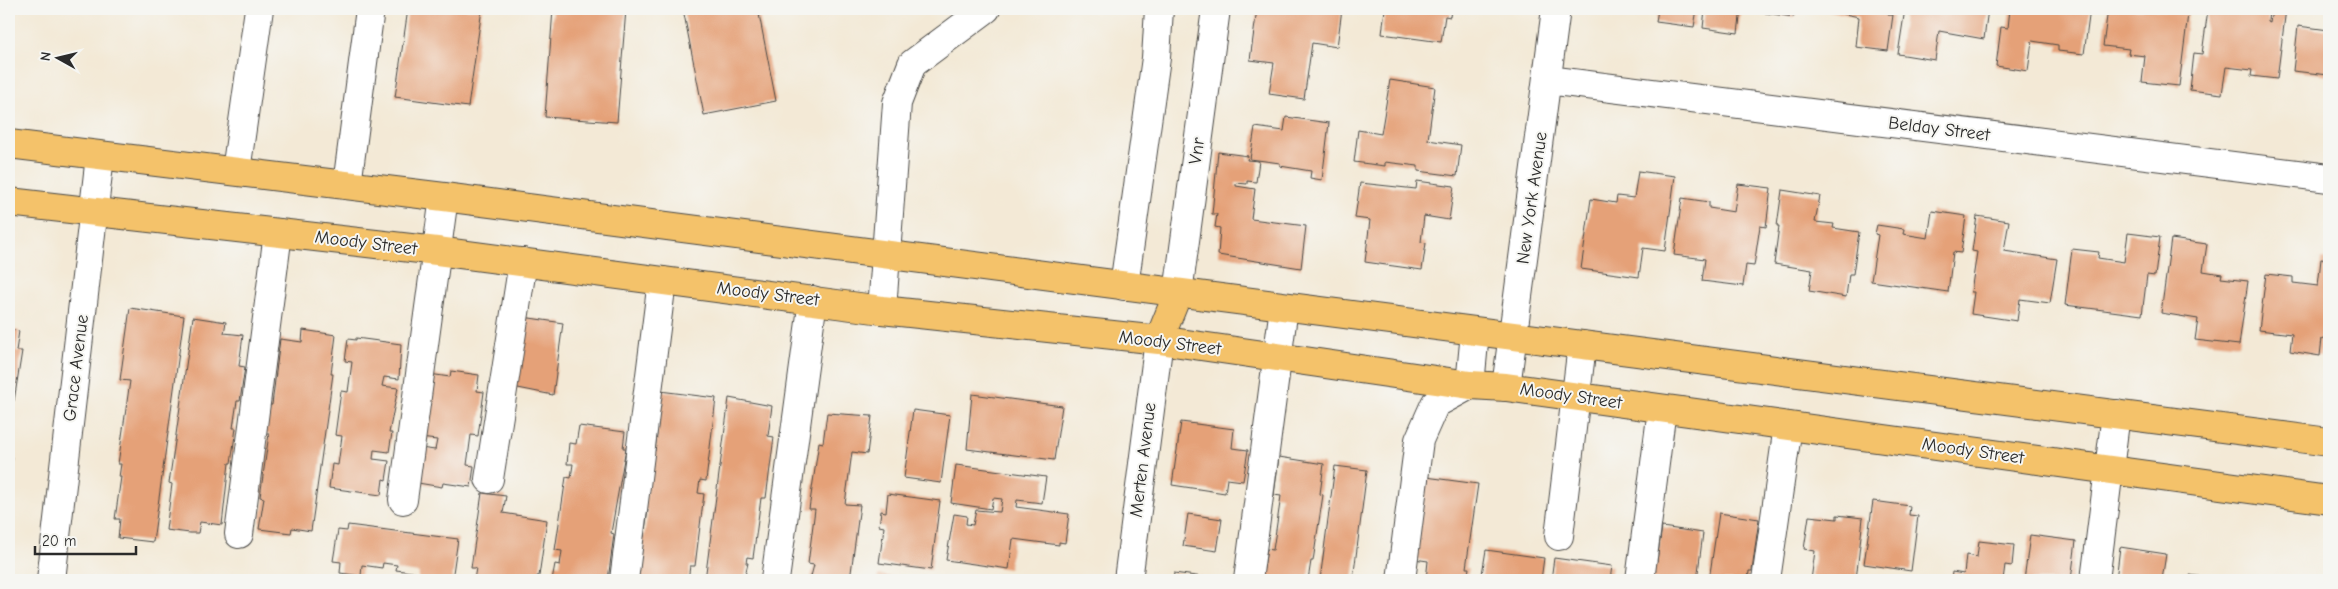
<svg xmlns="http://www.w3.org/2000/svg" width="2338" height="589" font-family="'Comic Neue',sans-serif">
<rect width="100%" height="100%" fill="#f6f6f2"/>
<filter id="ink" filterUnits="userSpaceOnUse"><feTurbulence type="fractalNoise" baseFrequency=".02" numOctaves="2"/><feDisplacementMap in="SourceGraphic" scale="10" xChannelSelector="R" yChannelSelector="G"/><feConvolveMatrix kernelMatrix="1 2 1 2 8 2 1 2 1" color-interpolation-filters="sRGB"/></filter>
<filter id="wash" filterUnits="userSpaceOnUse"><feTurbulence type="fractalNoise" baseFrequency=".0096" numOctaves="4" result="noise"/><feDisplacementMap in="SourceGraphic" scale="20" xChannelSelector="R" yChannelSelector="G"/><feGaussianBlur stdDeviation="1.12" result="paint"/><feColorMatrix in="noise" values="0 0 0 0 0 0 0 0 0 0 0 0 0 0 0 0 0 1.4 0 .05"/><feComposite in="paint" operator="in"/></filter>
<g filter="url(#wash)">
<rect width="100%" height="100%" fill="#f3e9d6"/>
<g id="blocks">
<path fill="#e5a178" d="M408,9H482L468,107L395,97Z
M553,9H626L617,122L545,117Z
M683,9H758L776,101L704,115Z
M1257,9H1342L1337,47L1312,43L1304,99L1269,94L1274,63L1250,60Z
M1385,9H1451L1450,17L1445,16L1441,42L1382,34Z
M1658,9H1697L1694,27L1656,22Z
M1705,9H1741L1738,33L1703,28Z
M1766,9H1795L1794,17L1765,13Z
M1821,9L1889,10L1888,15H1893L1888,51L1856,47L1859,17Z
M1905,9H1988L1984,39L1939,31L1935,60L1898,54Z
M2010,9H2090L2084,54L2058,51V45L2032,41L2028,71L1996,66L2001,27L2008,28Z
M2108,9H2150L2188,14L2179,86L2142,82L2145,56L2128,54L2129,49L2103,46Z
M2208,9H2269L2268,22L2270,23L2272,9H2286L2277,79L2251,76L2252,70L2226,67L2222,94L2190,90L2194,53L2202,54Z
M2298,26L2329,30V75L2293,71Z
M1390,80L1435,87L1428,140L1461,145L1457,176L1418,171V166L1385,162V166L1354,162L1358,130L1381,134Z
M1286,117L1329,123L1322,180L1310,178L1311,171L1280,166V163L1250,159L1255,127L1284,131Z
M1218,152L1248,156L1247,160L1259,161L1256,182L1247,181V184L1236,183V186L1255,189L1251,219L1306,226L1301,268L1218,255L1220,228L1215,227L1217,214H1212Z
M1638,171L1675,176L1665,251L1643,248L1639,277L1581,269L1591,199L1616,203L1617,196L1634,198Z
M1417,181L1454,186L1449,220L1424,216L1421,242L1426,243L1422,270L1365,262L1370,220L1355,218L1360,183L1416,189Z
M1738,184L1771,188L1766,227L1760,226L1754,266L1746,265L1743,286L1702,281L1705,259L1674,255L1682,198L1709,202V208L1734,212Z
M1782,190L1820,196L1815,222L1834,224L1833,228L1859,232L1853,274H1849L1846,297L1809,291L1812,270L1774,264L1779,226H1777Z
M1932,211L1966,216L1961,253L1953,252L1948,292L1871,281L1878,235L1875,234L1877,225L1904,229L1903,234L1928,238Z
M1977,216L2009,221L2004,251L2057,259L2050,303L2020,299L2017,321L1971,314L1974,292H1971L1977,252L1972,251Z
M2128,233L2160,237L2155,276L2147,275L2142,315L2065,305L2072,249L2099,252L2098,258L2124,262Z
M2171,239L2207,244L2203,271L2222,274L2221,278L2248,281L2239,345L2195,340L2198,319L2161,313Z
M2321,259L2329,260V339L2322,338L2320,356L2290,351L2292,334L2259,330L2266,274L2293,277V283L2318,286Z
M130,308L184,316L153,542L118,538L120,519H115L121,477H119L121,464H118L130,381L120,380Z
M193,317L226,322L224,333L243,335L239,366L245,367L240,401H237L233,428H236L231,463H229L222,525L200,522L198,533H190L166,530L172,484L169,483Z
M523,317L563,323L553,395L513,387Z
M9,329L19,331L16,351H22L14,401L9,400Z
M303,330L336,335L331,374H333L311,531L292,528L291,533L259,529L264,498L260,497L269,434H265L270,405H272L280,339L302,342Z
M356,338L401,344L399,379L384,377L382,386L398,388L389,433H392L389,452L374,450L373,459L389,461L386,480L383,479L381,495L329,488L332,464L338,465L342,436L335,435L341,391L348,392L352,362L345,361L348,339L356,340Z
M451,371L479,375L477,391L484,392L478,436L471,435L467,465L474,466L471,487L443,483L442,487L418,483L420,448L435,450L437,440L420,438L429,374L450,377Z
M660,391L716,398L706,481L700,480L698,493L704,494L695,566H690L688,580H636L641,537H644L648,510H644L652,451H655L658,424L655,423Z
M972,394L1062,406L1054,460L967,449Z
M729,398L772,406L768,436L774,437L766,498H761L753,558L747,557L746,563H748L744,580H705Z
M913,410L950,415L941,483L904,478Z
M827,413L872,416L867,454L852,452L845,504L860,505L850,580H810L814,565L808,564L815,509H809L819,442L823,443Z
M1181,422L1234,429L1232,448L1248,450L1243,481L1227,479L1225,493L1172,485Z
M579,426L625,432L623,448H626L611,533L614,534L608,580H552L555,564L560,565L562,551L555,550L566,477L571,478L573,464H567L569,443L576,444Z
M9,457H13L10,481H9Z
M1279,457L1324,464L1320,494L1323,495L1313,561H1311L1308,580H1262L1267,549L1273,550L1281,496L1274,495Z
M956,465L1046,477L1042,503L1017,500L1016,507L1069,514L1065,543L1059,542V545L1013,539L1009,569L946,560L954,514L967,516L966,524L973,525L976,510L1000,512L1002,499L993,498L991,509L951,503Z
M1335,466L1367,470L1353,580H1320Z
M1426,477L1478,484L1466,568H1469L1467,580H1426L1428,561L1414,559Z
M482,493L506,496L503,513L547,520L539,576H537L536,580H474L476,568H471Z
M888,494L940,501L931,570L879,563L884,527L879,526L881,511L886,512Z
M1873,501L1910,506L1909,515L1918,516L1911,571L1864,564Z
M1719,513L1759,519L1752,571H1749L1748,580H1709Z
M1188,514L1222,519L1217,551L1183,546Z
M1837,515L1863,518L1856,580H1811L1815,551L1804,549L1809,516L1837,519Z
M348,525L458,539L452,580H418L419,573L396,570L397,565L383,563L382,568L362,565L361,576L340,573L341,562L333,561L338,530L347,531Z
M1662,527L1703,533L1697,580H1651L1654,561H1657Z
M2030,535L2076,541L2071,580H2024Z
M1979,541L2014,545L2012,566L2005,565L2003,580H1951L1952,572L1964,574L1966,555L1977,557Z
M2120,547L2166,554L2162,580H2116Z
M1486,550L1544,558L1541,580H1481Z
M1554,558L1612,566L1610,580H1551Z
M1174,573L1210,578V580H1173Z
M878,575L912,579V580H877Z
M2190,575L2216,579V580H2190Z"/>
</g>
</g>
<g filter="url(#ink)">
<use href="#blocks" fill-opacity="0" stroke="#494845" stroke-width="1"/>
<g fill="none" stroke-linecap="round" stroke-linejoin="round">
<g stroke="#494845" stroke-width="30">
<path id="minor" d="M1548,80L2329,178
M236,171L259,9
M347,185L370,9
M1124,286L1156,58L1159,9
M1178,293L1216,9
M882,310L897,103L912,64L986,9
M1506,387L1556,9
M489,479L523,262
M403,500L444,197
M239,534L278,233
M1559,536L1582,345
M51,580L100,156
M624,580L662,281
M775,580L813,300
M1128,580L1159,340
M1248,580L1284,307
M1401,580L1419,440L1435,404L1470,385L1475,332
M1640,580L1662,409
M1766,580L1788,426
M2095,580L2116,414"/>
</g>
<g stroke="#494845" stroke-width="30">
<path id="major" d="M9,144L444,197L2329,442
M9,202L437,251L882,310L1159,340L1470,385L1506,387L2329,500
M1159,340L1178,293"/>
</g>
<use href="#minor" stroke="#fff" stroke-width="28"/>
<use href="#major" stroke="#f4c26a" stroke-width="28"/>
</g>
</g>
<g text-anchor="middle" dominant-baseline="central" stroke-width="4" stroke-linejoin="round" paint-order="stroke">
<g font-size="18" fill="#2b2b2b" stroke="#f6f6f2">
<text transform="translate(1939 129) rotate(7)">Belday Street</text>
<text transform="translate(1197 151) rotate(-82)">Vnr</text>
<text transform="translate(1532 198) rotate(-82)">New York Avenue</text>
<text transform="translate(366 243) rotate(7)">Moody Street</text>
<text transform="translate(768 294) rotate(7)">Moody Street</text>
<text transform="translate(1170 343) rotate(7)">Moody Street</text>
<text transform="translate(76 368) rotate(-83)">Grace Avenue</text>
<text transform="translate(1571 396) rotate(8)">Moody Street</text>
<text transform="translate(1973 451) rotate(8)">Moody Street</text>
<text transform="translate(1143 460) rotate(-83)">Merten Avenue</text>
</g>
</g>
<rect width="2338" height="589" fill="none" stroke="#f6f6f2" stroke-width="30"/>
<g transform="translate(58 58) rotate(278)" stroke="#f6f6f2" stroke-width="4" paint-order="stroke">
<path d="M0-4L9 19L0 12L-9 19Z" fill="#2b2b2b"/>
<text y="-8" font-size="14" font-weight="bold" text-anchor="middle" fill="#2b2b2b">N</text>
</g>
<path d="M35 546v8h101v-8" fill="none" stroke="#2b2b2b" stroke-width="2.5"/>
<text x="42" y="546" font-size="15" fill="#2b2b2b" stroke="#f6f6f2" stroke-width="4" paint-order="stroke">20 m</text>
</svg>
